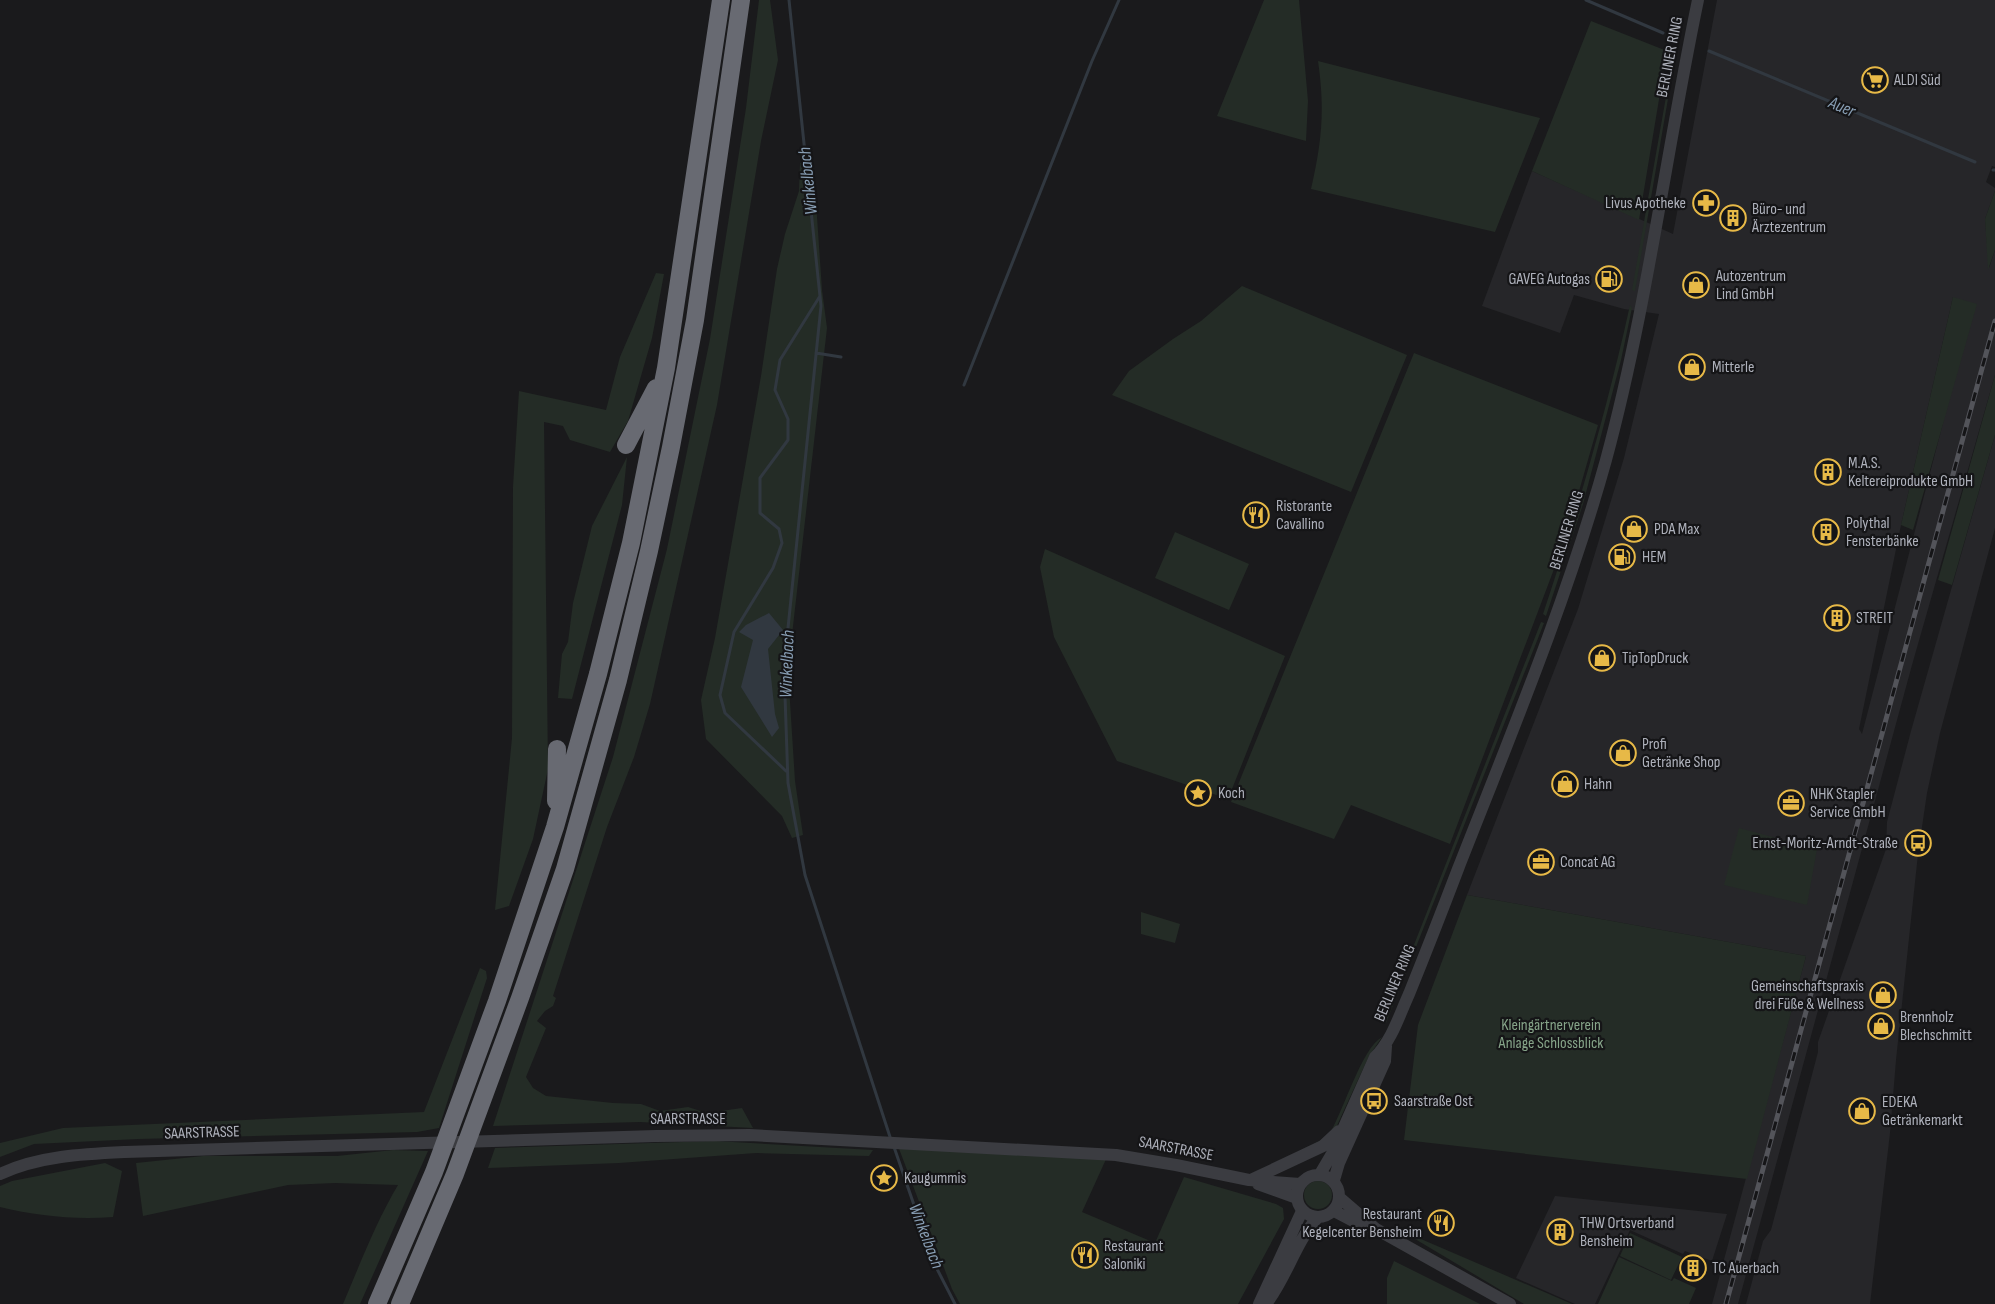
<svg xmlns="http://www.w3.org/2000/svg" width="1995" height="1304" font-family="'Sofia Sans Condensed',sans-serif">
<rect width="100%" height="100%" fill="#1a1a1c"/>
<path fill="#262629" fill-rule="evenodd" d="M1717,0H1995V167L1992,166L1986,182L1995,188V191L1985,219L1989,268L1995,250V375L1912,665L1738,1304H1712L1806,956L1467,895L1578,609L1624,458L1659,314L1624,309L1574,295L1560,333L1482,306L1532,171L1673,234ZM1953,297L1943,423L1862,734L1859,729L1901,525Z
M1995,435V528L1940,733L1927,793L1918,854L1896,1060L1890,1133L1870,1304H1746L1763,1241L1771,1230L1818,1052V1042L1886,849L1887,822L1911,731Z
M1555,1196L1727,1214L1712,1261L1685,1251L1683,1254L1630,1230L1595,1304H1575L1516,1278Z"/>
<path fill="#242c26" d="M759,0H770L778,60L761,141L717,405L650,704L634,757L607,827L553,996L556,998L553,1006L545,1011L537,1021L546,1028L526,1077L533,1088L546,1096L613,1103L641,1104L660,1111L688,1107L707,1113L742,1108L753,1128L640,1122L493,1126L613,757L667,549L710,339L746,108Z
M1264,0H1299L1308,101L1306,141L1217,116Z
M1591,21L1667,51L1639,220L1532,171Z
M1673,57L1675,58L1635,291L1632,290Z
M1318,61L1540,118L1495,232L1311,189C1322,141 1325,110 1318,61Z
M813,158L822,290L827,328L788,670L795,781L803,835L792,838L782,816L706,739L701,700L715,638L761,376L777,269L785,234L799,191L800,163Z
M1995,191V250L1988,270L1985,219Z
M656,273L664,274L652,338L628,421L610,452L570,440L563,426L544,422L548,769L533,839L509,906L495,910L512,738L513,487L519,391L606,410L620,357Z
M1242,286L1407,355L1351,492L1112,395L1129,371L1173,339L1201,321Z
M1953,297L1977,304L1913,530L1901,525Z
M1630,305L1632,308L1621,360L1583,504L1546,616L1543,614C1577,512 1607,410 1630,305Z
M1414,353L1598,425L1565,540L1450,844L1351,805L1334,839L1231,802Z
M1995,375V435L1952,585L1938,580Z
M627,457L622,505L572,699L558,698L562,654L568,642L573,603L592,526Z
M1175,532L1249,564L1229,610L1155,578Z
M1045,549L1285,656L1228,799L1117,761L1054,637L1040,567Z
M1541,622L1544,623L1386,1023L1384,1021Z
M1739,828L1817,849L1807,905L1724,885Z
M1467,895L1806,956L1747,1179L1404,1140L1418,1025Z
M1141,912L1180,924L1175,943L1141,934Z
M480,968L486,971L487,978L439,1128L417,1132L138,1139L34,1144L0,1157V1143L63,1128L424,1112Z
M1382,1037L1369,1056L1334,1132L1324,1140L1299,1151L1321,1140L1331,1131C1344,1109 1362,1048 1382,1037Z
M715,1141L873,1150L869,1156L756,1153L619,1163L488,1168L495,1148Z
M898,1146L1107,1157L1082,1212L1155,1243L1184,1177L1276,1204L1283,1208L1284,1219L1238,1304H960L952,1289Z
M393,1150L428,1151L360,1304H343C360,1264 376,1222 398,1185L335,1183L288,1185L143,1216L136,1163L203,1156H337Z
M105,1163L122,1171L113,1217C75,1220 37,1216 0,1207V1186L12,1181Z
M1304 1195a14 14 0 1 1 28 0a14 14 0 1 1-28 0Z
M1400,1230L1572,1304H1524Z
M1630,1233L1682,1257L1671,1280L1620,1256Z
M1619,1257L1672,1281L1674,1278L1696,1288L1689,1304H1598Z
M1394,1261L1480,1304H1387V1278Z"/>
<path fill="#313840" d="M769,613L783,630L768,649L775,714L779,728L772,737L741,687L753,640L739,632L746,625Z"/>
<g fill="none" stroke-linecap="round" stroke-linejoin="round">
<path stroke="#313840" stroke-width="3" d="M789,0L821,306L784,667L788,783L805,875L891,1140
M1586,0L1663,33
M1709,51L1975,162
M1993,170H1995
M816,353L841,357
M964,385L1092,61L1119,0
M786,771L725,713L720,695L734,632L773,568L782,543L779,529L760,513V478L788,440V419L775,390L780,360L820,296
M894,1147L934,1263L955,1304"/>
<path stroke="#3b3c41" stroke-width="12" d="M0,1174C39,1156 83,1154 125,1152L656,1136L749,1135L1116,1155L1176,1165L1249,1180L1300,1184
M1320,1174L1333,1152L1375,1057C1392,1040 1399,1016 1409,994C1426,952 1442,911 1458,869C1511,734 1567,600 1606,460C1647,308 1666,153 1698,0
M1297 1196a21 21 0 1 1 42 0a21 21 0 1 1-42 0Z
M1253,1179L1323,1146L1339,1131
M1334,1180L1339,1163L1385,1061L1386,1046
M1258,1184L1297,1198
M1340,1198L1376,1229L1510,1304
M1334,1211L1355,1222L1371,1227
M1259,1304L1302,1211
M1266,1304C1287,1277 1295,1243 1318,1217"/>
<path stroke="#686a72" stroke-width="18" d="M626,445L656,388
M556,801L557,749
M377,1304L434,1172L497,1001L555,827L598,674L631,543L666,368L721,0
M400,1304L455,1174L520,998L565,869L618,680L649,551L671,447L695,320L741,0"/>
<g stroke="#53545a" stroke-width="5">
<path id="rail" d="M1726,1304L1995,321"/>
</g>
<use href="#rail" stroke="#151517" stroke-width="3" stroke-dasharray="9" stroke-linecap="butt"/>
</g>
<defs>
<g id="supermarket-ring" transform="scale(1.35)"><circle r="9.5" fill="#151517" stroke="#e7b947" stroke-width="1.5"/><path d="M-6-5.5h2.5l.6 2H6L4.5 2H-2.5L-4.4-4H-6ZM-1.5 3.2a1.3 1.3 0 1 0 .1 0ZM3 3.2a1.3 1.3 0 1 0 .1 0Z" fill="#e7b947"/></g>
<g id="pharmacy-ring" transform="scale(1.35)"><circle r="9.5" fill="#151517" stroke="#e7b947" stroke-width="1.5"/><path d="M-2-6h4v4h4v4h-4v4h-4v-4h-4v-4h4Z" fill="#e7b947"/></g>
<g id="building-ring" transform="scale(1.35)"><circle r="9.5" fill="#151517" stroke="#e7b947" stroke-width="1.5"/><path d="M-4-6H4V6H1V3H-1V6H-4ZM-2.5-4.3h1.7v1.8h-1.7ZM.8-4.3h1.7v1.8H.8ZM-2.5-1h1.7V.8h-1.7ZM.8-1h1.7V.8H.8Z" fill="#e7b947"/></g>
<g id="fuel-ring" transform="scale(1.35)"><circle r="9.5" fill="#151517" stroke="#e7b947" stroke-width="1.5"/><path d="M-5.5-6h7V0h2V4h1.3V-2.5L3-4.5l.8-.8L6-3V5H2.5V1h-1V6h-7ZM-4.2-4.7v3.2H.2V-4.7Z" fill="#e7b947"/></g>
<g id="shop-ring" transform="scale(1.35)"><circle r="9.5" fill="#151517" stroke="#e7b947" stroke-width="1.5"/><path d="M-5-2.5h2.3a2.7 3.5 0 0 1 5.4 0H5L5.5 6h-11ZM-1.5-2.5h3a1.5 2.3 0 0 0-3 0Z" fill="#e7b947"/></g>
<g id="restaurant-ring" transform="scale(1.35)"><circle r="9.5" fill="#151517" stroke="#e7b947" stroke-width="1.5"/><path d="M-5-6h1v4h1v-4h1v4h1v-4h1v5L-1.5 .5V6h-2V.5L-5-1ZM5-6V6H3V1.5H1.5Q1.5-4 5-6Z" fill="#e7b947"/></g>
<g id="sight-ring" transform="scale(1.35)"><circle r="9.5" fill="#151517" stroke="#e7b947" stroke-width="1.5"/><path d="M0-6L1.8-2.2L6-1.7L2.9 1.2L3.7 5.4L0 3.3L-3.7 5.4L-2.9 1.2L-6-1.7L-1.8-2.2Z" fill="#e7b947"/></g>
<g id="office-ring" transform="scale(1.35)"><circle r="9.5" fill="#151517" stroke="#e7b947" stroke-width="1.5"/><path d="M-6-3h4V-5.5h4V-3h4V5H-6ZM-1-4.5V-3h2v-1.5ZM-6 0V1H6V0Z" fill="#e7b947"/></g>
<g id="bus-ring" transform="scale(1.35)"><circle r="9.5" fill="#151517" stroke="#e7b947" stroke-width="1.5"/><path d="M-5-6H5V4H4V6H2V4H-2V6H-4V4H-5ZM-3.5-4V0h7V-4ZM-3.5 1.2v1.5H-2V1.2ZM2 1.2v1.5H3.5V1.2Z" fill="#e7b947"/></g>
</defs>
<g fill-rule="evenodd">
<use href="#supermarket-ring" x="1875" y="80"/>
<use href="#pharmacy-ring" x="1706" y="203"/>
<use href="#building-ring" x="1733" y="218"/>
<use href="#fuel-ring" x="1609" y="279"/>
<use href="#shop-ring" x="1696" y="285"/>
<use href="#shop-ring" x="1692" y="367"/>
<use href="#building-ring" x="1828" y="472"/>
<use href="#restaurant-ring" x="1256" y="515"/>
<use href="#shop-ring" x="1634" y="529"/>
<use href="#building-ring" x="1826" y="532"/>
<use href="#fuel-ring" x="1622" y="557"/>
<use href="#building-ring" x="1837" y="618"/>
<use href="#shop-ring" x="1602" y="658"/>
<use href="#shop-ring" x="1623" y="753"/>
<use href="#shop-ring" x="1565" y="784"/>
<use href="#sight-ring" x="1198" y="793"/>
<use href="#office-ring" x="1791" y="803"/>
<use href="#bus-ring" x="1918" y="843"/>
<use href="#office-ring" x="1541" y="862"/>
<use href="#shop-ring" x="1883" y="995"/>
<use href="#shop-ring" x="1881" y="1026"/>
<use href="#bus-ring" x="1374" y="1101"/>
<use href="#shop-ring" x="1862" y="1111"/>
<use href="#sight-ring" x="884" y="1178"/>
<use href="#restaurant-ring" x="1441" y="1223"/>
<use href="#building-ring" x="1560" y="1232"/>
<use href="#restaurant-ring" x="1085" y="1255"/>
<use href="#building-ring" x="1693" y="1268"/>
</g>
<g text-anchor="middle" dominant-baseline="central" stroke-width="4.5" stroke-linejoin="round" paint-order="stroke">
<g font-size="16" fill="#aeb1bb" stroke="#151517">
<text transform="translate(1670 57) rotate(-79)">BERLINER RING</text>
<text transform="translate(1567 530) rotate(-73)">BERLINER RING</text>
<text transform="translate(1395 983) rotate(-67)">BERLINER RING</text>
<text x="688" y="1119">SAARSTRASSE</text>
<text transform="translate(202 1133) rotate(-2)">SAARSTRASSE</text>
<text transform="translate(1176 1149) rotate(11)">SAARSTRASSE</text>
</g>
<g font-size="16" fill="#aeb1bb" stroke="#151517" text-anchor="start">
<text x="1894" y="80">ALDI Süd</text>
<text x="1686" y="203" text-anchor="end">Livus Apotheke</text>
<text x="1752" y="209">Büro- und<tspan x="1752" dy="18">Ärztezentrum</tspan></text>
<text x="1716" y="276">Autozentrum<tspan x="1716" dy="18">Lind GmbH</tspan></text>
<text x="1590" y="279" text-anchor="end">GAVEG Autogas</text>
<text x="1712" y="367">Mitterle</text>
<text x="1848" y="463">M.A.S.<tspan x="1848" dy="18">Keltereiprodukte GmbH</tspan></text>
<text x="1276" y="506">Ristorante<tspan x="1276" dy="18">Cavallino</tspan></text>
<text x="1846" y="523">Polythal<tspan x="1846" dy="18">Fensterbänke</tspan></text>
<text x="1654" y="529">PDA Max</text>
<text x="1642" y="557">HEM</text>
<text x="1856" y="618">STREIT</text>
<text x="1622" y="658">TipTopDruck</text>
<text x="1642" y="744">Profi<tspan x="1642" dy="18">Getränke Shop</tspan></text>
<text x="1584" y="784">Hahn</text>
<text x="1218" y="793">Koch</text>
<text x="1810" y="794">NHK Stapler<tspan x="1810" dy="18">Service GmbH</tspan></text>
<text x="1898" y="843" text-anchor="end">Ernst-Moritz-Arndt-Straße</text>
<text x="1560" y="862">Concat AG</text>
<text x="1864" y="986" text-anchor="end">Gemeinschaftspraxis<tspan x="1864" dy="18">drei Füße &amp; Wellness</tspan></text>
<text x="1900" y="1017">Brennholz<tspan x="1900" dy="18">Blechschmitt</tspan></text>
<text x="1394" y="1101">Saarstraße Ost</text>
<text x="1882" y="1102">EDEKA<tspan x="1882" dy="18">Getränkemarkt</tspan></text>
<text x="904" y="1178">Kaugummis</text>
<text x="1422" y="1214" text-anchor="end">Restaurant<tspan x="1422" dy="18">Kegelcenter Bensheim</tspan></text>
<text x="1580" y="1223">THW Ortsverband<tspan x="1580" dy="18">Bensheim</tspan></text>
<text x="1104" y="1246">Restaurant<tspan x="1104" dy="18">Saloniki</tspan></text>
<text x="1712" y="1268">TC Auerbach</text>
</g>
<g font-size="16" fill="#86a489" stroke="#151517">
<text x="1551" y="1025">Kleingärtnerverein<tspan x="1551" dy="18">Anlage Schlossblick</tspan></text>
</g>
<g font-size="18" font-style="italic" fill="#879db3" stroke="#151517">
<text transform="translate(1842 107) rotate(23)">Auer</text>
<text transform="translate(808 181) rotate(-96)">Winkelbach</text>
<text transform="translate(787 664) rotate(-88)">Winkelbach</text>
<text transform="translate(926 1236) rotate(69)">Winkelbach</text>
</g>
</g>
</svg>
